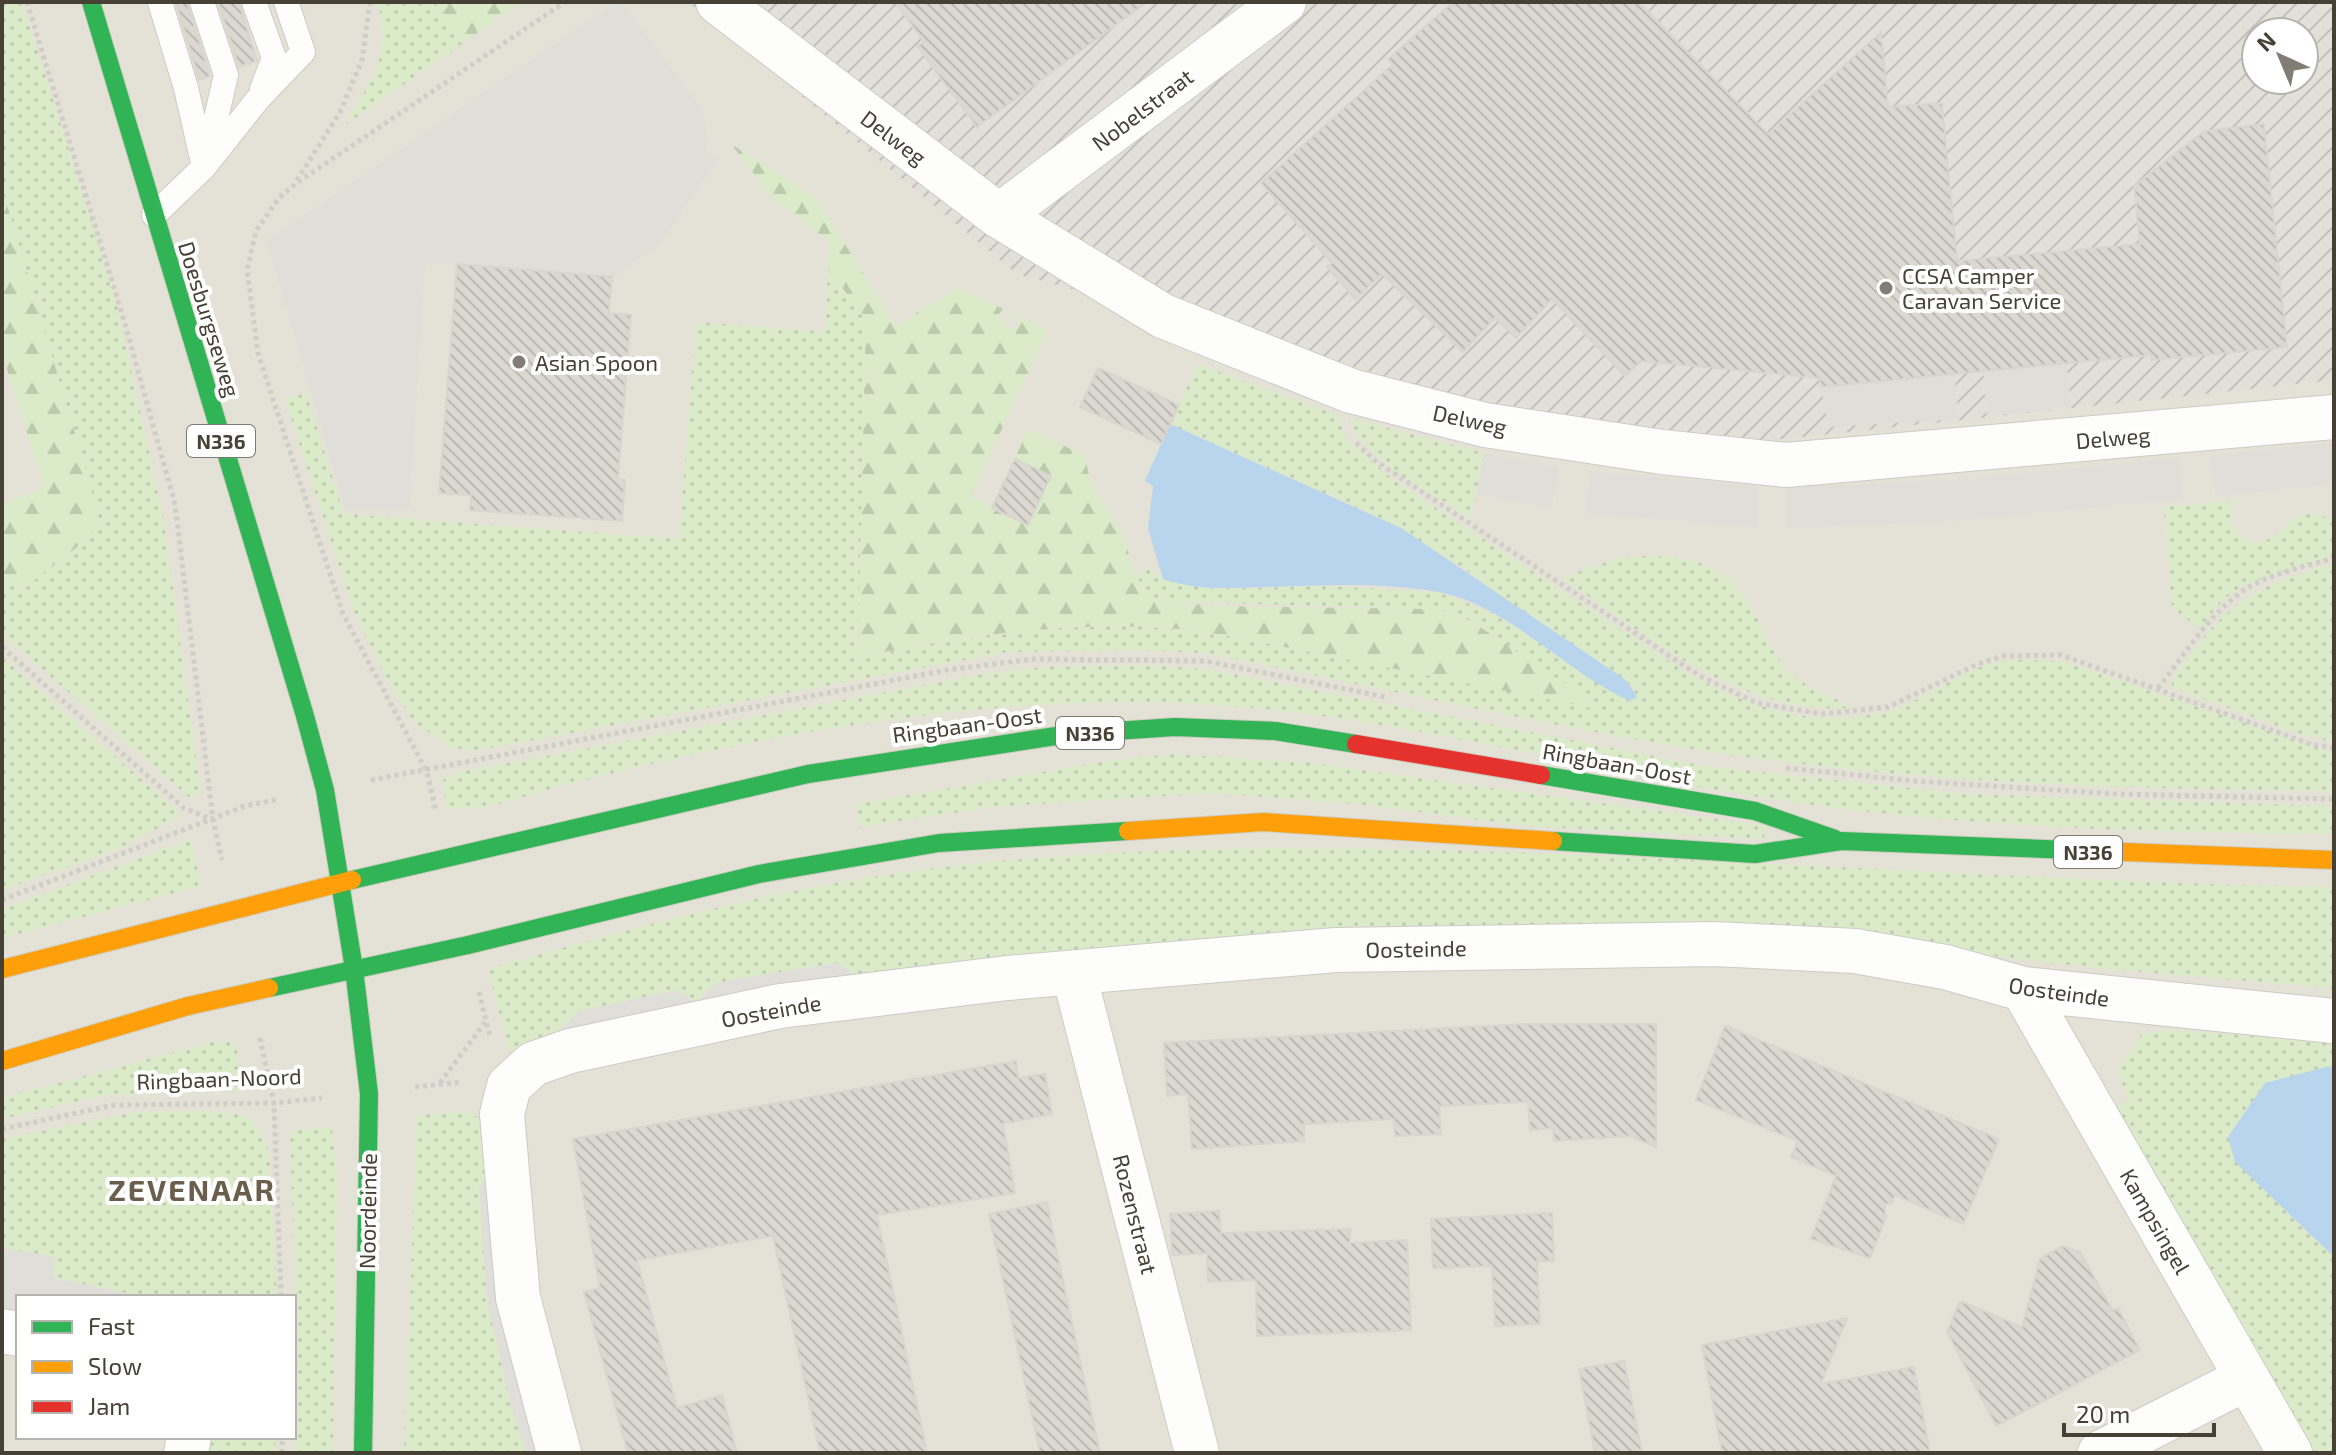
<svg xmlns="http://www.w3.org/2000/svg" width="2336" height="1455" font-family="'Exo 2',sans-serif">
<defs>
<pattern id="industrial-furrows" width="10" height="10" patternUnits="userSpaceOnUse" patternTransform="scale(2)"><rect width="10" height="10" fill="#e3e0da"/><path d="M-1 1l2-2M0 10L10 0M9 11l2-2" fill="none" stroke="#c4c1bc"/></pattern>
<pattern id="grass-dots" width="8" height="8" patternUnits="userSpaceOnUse" patternTransform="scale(2)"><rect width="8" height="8" fill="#dbebc9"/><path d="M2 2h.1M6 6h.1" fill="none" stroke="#bdcbad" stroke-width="1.8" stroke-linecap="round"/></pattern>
<pattern id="forest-firs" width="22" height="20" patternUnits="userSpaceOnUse" patternTransform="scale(2)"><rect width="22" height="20" fill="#dbebc9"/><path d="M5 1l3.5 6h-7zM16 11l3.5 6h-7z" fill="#bdcbad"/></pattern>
<pattern id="building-back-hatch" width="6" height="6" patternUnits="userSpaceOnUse" patternTransform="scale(2)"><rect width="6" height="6" fill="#dad8d1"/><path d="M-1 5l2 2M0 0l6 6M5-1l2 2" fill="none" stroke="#bcbab4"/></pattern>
</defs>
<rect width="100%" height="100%" fill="#f0efe9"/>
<path fill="#e4e1d6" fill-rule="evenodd" d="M2,2H2334V1453H2ZM2256,32H2304V80H2256ZM18,1297H294V1437H18Z"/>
<path fill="url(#industrial-furrows)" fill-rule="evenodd" d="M688,2H2334V380L1662,452L1017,274ZM2256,32H2304V80H2256Z"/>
<path fill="url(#grass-dots)" d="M2,2H22L115,295L164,522L200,788L196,796L189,797L2,634V585L27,586L91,536L99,514L2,188Z
M378,2H435L467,40L345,125C373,76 391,61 378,2Z
M828,270L866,318L858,657C982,633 1109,613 1235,637L1604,710L1474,623L1451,612L1428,609L1159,601C1146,598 1141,586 1137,574L1148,569L1163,579L1212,589L1322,586L1438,592L1490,612L1637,697L1632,686L1520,612L1465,569L1380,518L1170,424L1198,364L1337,415L1348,440L1391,478L1672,663C1737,704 1812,733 1891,710C1922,701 1948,679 1978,668C2006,657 2034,660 2063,661L2334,753V791C2109,789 1879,782 1658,743C1506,717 1356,683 1206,653L1142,650L1008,652L474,751L451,747L415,723L386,678L354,612L285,399L306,393L344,514L679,539L696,322L826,332Z
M1349,418L1484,453L1471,518C1434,494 1364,461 1349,418Z
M2232,501C2227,520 2235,537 2254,543C2278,543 2287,515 2309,514C2317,513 2326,518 2334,520V555L2246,584L2224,599L2199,629L2172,607L2164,507Z
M1647,556C1696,556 1730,567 1754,612C1764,631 1772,654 1787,670C1804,688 1831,694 1851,708C1737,715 1651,637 1561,578L1618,558Z
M2334,563V742L2302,735L2171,687C2174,674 2186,661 2194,650C2233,597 2272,580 2334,563Z
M2,657L182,815L118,849L2,890Z
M1145,665L1206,669L1705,766L1965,794L2334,806V834C2149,832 1963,828 1779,800C1565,768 1354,702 1136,702C988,702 844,723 699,753C649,764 599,776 550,789C517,798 481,813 447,808L443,780L456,773L983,674L1044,667Z
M1171,754L1312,763L1767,826L1763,839L1528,826L1359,804L1211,793L993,807L859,827L857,804L1101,762Z
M191,839L201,886L2,938V909Z
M1274,848C1628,848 1980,881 2334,887V988L2096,968L1707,923L1334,931L856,976L838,963L734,979L709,988L696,1002L677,990L579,1011L559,1031L531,1041L515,1053L509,1051L488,969C625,930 765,891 906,872C1028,855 1151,850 1274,848Z
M2173,1030L2334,1042V1067H2326L2292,1218L2334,1257V1453H2309L2116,1106L2129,1099L2117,1072L2142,1034Z
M213,1042H236L242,1091L105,1095L2,1119V1098Z
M206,1111C244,1114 258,1114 269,1154L277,1297H146L51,1277L55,1257L2,1248V1139L135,1112Z
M470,1112L490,1129L493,1171L479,1187L487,1299L511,1406L527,1453H404L417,1115Z
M332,1127L337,1173L333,1453H295L298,1370L290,1131Z
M206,1437H276L275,1453H203Z"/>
<path fill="url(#forest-firs)" d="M435,2H521L467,40Z
M731,144L816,198L896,326L958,288L1003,309L997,316L1011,331L1021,322L1013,314L1048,330L970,497L1029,525L1051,477L1015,459L1028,429L1086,456C1086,488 1112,512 1124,540C1132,560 1135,586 1154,600L1213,606L1428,609L1451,612L1474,623L1606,711L1235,637C1109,613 981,633 858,657L866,318L828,270L829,241L773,198Z
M2,188L99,514L91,536L27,586L2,585V505L44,487L2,353Z"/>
<path fill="#dfded9" d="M616,2H621L703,111L708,154L718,159L659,245L612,277L425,262L409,510L345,508L267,241Z
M2067,364L2071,408L1987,416L1983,371Z
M1954,374L1959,419L1828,427L1821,387Z
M2334,443V484L2215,496L2211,456Z
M1484,454L1559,468L1552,508L1476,494Z
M2179,458L2182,499L1950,521L1787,528V487L1958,480Z
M1590,472L1758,486L1757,527L1586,513Z
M838,963L855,976L701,1001L715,983Z
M677,990L696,1002L559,1031L579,1011Z
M493,1171L542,1453H527L511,1406L487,1299L479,1187Z
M2,1248L55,1257L52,1278L146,1297H18V1313L2,1311Z"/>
<path fill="#b9d5ee" d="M1170,424L1401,528L1626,680L1637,697L1630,701C1565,672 1508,605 1439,592C1384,582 1322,585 1267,587C1231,588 1197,591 1163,579L1148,528L1153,486L1145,481Z
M2326,1067H2334V1257L2235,1162L2228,1137L2265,1083Z"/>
<path fill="url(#building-back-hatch)" stroke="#d8d6cf" stroke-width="2" d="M176,2H187L210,76L199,80Z
M218,2H239L257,61L239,67Z
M895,2H1147L977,127L917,46L924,42Z
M1453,2H1639L1768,134L1881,32L1888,107L1942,103L1957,261L2140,244L2134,186L2204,131L2264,124L2287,347L2152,360L2151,355L1821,387L1820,378L1641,361L1625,376L1552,299L1516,338L1495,318L1463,352L1382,274L1355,299L1327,267L1332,263L1261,183L1393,64L1388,59Z
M457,264L612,277L609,313L631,315L618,479L625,480L622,521L470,510L471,495L439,493Z
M1098,368L1179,405L1161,444L1080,407Z
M1015,459L1051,476L1028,525L992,508Z
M1526,1024H1656V1147L1630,1136L1554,1141L1553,1128L1530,1130L1528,1102L1439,1106L1441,1134L1395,1136L1394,1119L1304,1124V1141L1192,1149L1188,1094L1167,1096L1164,1043Z
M1725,1026L1999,1139L1963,1224L1895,1195L1892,1203L1884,1205L1886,1217L1870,1258L1811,1239L1836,1176L1791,1157L1798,1141L1696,1100Z
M1016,1061L1018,1078L1045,1074L1052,1114L1003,1124L1015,1193L877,1215L927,1453H820L773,1236L637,1260L677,1408L722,1395L737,1453H628L584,1292L600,1288L573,1139Z
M1047,1202L1056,1248L1100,1453H1040L1027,1393L989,1214Z
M1219,1211L1221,1233L1350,1229V1243L1407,1240L1411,1330L1257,1336L1256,1280L1208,1282L1207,1253L1172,1255L1170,1214Z
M1552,1213L1554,1261H1537L1540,1324L1495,1326L1492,1266L1433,1268L1431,1219Z
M2062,1246L2080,1252L2113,1311L2118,1308L2140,1350L1996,1426L1947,1332L1960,1301L2022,1327L2040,1259Z
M1847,1318L1821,1384L1914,1367L1930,1453H1722L1702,1345Z
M1624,1361L1642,1453H1595L1579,1369Z"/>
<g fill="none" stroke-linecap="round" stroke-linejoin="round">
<g stroke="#cccbc5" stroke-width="26">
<path id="lane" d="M202,2L226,75L207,157
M254,2L274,58L262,89
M204,167L258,99L303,52L286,2
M154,215L204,167L186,88L160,2"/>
</g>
<g stroke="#cccbc5" stroke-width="46">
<path id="street" d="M718,2L999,216L1163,316L1351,391L1485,425L1662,452L1786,465L2334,417
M999,216L1284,2
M1074,974L1197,1453
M2023,989L2290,1453
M2,1331L18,1334
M186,1453L189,1437
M559,1453L518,1298L502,1114L509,1086L533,1064L570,1051L780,1006L1007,978L1336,950L1715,944L1855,951L1945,967L2023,989L2334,1021
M2100,1453L2247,1378"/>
</g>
<g stroke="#cfccc0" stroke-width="20">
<path id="fast" d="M91,2L305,716L325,790L354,969
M1541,775L1755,811L1835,839
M1553,841L1755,854L1841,841L2124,852
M352,880L808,774L1069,734L1175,727L1275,731L1356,744
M354,969L369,1094L363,1453
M269,988L468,945L759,874L939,843L1128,831"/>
</g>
<g stroke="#cfccc0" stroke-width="20">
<path id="slow" d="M1128,831L1263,822L1553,841
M2124,852L2334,860
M2,969L352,880
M2,1061L188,1006L269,988"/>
</g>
<g stroke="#cfccc0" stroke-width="20">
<path id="jam" d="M1356,744L1541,775"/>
</g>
<path stroke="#d1ceca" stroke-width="5" stroke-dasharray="4 4" stroke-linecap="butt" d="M27,2L125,324L175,504L213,820L222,860
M370,2L362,60L340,112L294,185L278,199L256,231L247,270L258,353L343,614L427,772L436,811
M298,182L565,2
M1356,443L1377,462L1700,676L1757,703L1822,714L1888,707L1978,664L2003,656L2061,655L2313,745L2334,748
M2,647L184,808L213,820
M2158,688C2183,657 2207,617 2240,593C2266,574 2304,567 2334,558
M1786,768L1914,781L2116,794L2334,799
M371,780L947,670L1034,659L1205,661L1386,697
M2,900L245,806L279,799
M479,992L490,1037
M260,1038L274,1103L281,1297
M440,1083L486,1021
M415,1087L461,1082
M2,1129L114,1105L274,1103L322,1098
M282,1453V1437"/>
<use href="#lane" stroke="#fdfdfc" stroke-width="24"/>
<use href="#street" stroke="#fdfdfc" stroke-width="44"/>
<use href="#fast" stroke="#30b455" stroke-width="18"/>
<use href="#slow" stroke="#ff9f0a" stroke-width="18"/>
<use href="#jam" stroke="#e5322d" stroke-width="18"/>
</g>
<g fill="#827d74" stroke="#fff" stroke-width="3">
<circle cx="1886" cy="288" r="8"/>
<circle cx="519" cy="362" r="8"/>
</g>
<g text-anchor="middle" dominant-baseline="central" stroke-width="8" stroke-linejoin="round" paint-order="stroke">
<g fill="#fff" stroke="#7e7972" stroke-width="2">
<rect x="187" y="425" width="68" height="32" rx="6"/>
<rect x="1056" y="717" width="68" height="32" rx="6"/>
<rect x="2054" y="836" width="68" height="32" rx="6"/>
</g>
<g font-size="20" font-weight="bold" fill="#464035">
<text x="221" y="441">N336</text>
<text x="1090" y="733">N336</text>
<text x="2088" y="852">N336</text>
</g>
<g font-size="22" fill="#464035" stroke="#fff">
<text transform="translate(1142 109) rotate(-37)">Nobelstraat</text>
<text transform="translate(894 137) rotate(37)">Delweg</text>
<text transform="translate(210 319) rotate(73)">Doesburgseweg</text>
<text transform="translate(1470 419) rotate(12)">Delweg</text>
<text transform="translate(2113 437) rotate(-5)">Delweg</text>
<text transform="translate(967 724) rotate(-8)">Ringbaan-Oost</text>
<text transform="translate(1617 763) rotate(10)">Ringbaan-Oost</text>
<text transform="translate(1416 948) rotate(-1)">Oosteinde</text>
<text transform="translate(2059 991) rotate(8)">Oosteinde</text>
<text transform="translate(771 1010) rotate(-10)">Oosteinde</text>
<text transform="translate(219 1078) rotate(-2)">Ringbaan-Noord</text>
<text transform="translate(367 1211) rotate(-89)">Noordeinde</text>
<text transform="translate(1136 1214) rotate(76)">Rozenstraat</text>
<text transform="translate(2156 1221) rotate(60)">Kampsingel</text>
</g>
<g font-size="22" fill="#464035" stroke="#fff" text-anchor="start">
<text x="1902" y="275">CCSA Camper<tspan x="1902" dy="25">Caravan Service</tspan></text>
<text x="535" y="362">Asian Spoon</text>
</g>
<g font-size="30" font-weight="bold" letter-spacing="2" fill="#695f4c" stroke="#fff">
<text x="192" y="1189">ZEVENAAR</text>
</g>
</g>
<rect width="2336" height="1455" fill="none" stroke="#464035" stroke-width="8"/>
<rect x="16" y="1295" width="280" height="144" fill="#ffffff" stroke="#b5b3ae" stroke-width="2"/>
<rect x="32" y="1321" width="40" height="12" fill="#30b455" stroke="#b5b3ae" stroke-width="2"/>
<text x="88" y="1335" font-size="24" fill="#464035">Fast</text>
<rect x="32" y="1361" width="40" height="12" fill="#ff9f0a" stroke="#b5b3ae" stroke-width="2"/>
<text x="88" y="1375" font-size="24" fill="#464035">Slow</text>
<rect x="32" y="1401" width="40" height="12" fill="#e5322d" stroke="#b5b3ae" stroke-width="2"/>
<text x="88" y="1415" font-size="24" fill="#464035">Jam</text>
<g transform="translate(2280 56) rotate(316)"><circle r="38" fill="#ffffff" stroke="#b5b3ae" stroke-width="2"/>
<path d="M0-6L14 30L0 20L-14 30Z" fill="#827d74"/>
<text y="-12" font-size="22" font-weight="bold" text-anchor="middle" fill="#464035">N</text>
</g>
<path d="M2064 1423v12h150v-12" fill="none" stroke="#464035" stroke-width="4"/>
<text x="2076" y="1423" font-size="24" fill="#464035" stroke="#ffffff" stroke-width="6" paint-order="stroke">20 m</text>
</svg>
